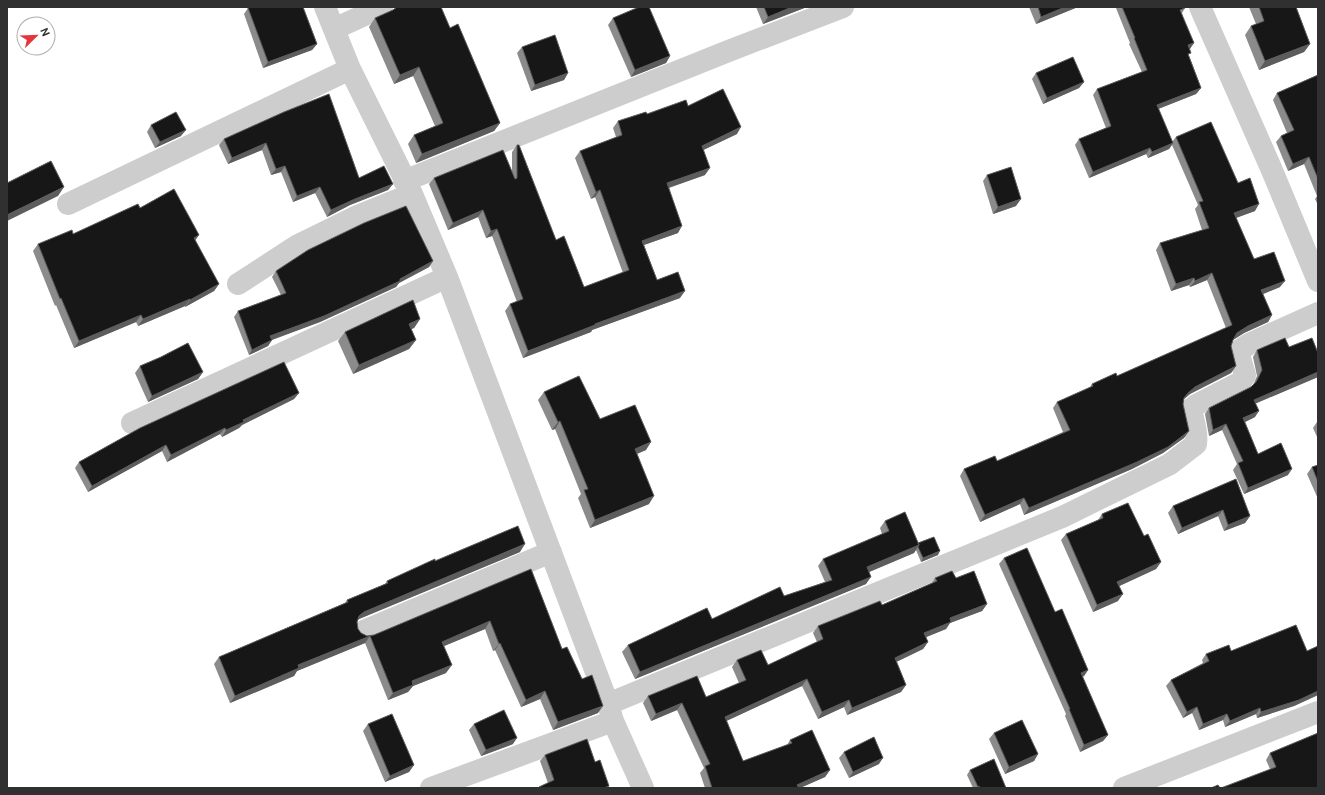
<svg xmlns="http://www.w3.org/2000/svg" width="1325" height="795" font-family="Cabin,sans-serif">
<rect width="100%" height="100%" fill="#fff"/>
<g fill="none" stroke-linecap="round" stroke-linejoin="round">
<path stroke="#cdcdcd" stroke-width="22" d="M325,7L350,69L412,194L447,277L608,704L613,721L643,788
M1200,7L1271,168L1318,281
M334,29L382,7
M404,181L731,50L843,7
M68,204L350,69
M238,284L298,245L355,217L412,194
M132,423L447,277
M364,631L551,552
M608,704L1062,517L1170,464L1196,444C1198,431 1193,421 1191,409L1196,405L1241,382L1245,375L1239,355L1240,350L1249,344L1318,313
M431,788L613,721
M1124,788L1318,712"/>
</g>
<path fill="#8b8b8b" d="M396,7H441L450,28L500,123L494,131L416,163L408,144L414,135L435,126L413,76L394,84L369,27L375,18L393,10Z
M756,7H807L763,24Z
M1029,7H1078L1036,24Z
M1116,7H1184L1185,8L1182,13L1190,49H1189V56L1201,88L1196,94L1158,109L1172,142L1176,137L1238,183L1255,211L1236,218L1254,259L1280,287L1263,294L1272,315L1268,322L1244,333L1233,340L1231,346L1236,366L1231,373L1190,394L1184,399L1183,404L1189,431L1184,438L1163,453L1132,469L1024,515L1020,504L980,522L960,476L964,469L997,461L1063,432L1053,408L1057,402L1090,387L1092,384L1117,376L1226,328L1207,280L1190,287L1189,285L1171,291L1156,250L1160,243L1202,230L1195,209L1198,205L1172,145L1169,149L1148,158L1146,154L1089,178L1075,145L1079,139L1106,128L1093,95L1097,89L1142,72L1129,44L1130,43L1116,8Z
M1249,7H1296L1310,44L1304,52L1259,70L1245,35L1251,26L1256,24Z
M248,8L317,44L312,50L263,68L244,14Z
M613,18L670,56L666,63L631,77L608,25Z
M522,47L568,73L564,80L531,91L517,53Z
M1036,73L1084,82L1079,88L1043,104L1032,79Z
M1318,75V205L1315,199L1317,196L1304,164L1288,171L1276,142L1281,136L1287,133L1273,100L1277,93Z
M688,106L737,134L703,150L705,175L669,188L678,233L644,245L657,280L680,298L592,330L591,332L523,358L505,311L510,304L517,302L492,236L486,238L478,217L448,230L429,184L434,178L512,172V152L517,145L556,240L584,287L623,273L595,197L591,199L575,158L580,151L616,137L613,128L618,121Z
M284,112L359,178L393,184L388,190L350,205L327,217L315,193L293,202L281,172L271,175L262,150L228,164L219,145L224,139Z
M151,125L181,136L155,148L147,132Z
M987,175L1016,206L993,214L983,181Z
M140,208L195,240L219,284L214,291L185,307V306L138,326L136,322L74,348L56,305L55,306L33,251L38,244L73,234Z
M433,261L429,267L399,283L396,287L320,322L272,340L268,346L249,355L234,317L238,311L281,295L272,277L276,271Z
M420,319L414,328L411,329L416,340L409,349L353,374L338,341L345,332Z
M1289,347L1318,353V377L1256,403L1255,417L1245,422L1258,454L1288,475L1244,494L1233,470L1237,464L1222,430L1209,436L1205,414L1209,408L1251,387L1253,385L1257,376L1253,357L1257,350Z
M140,366L203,372L198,379L148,402L135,373Z
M544,392L600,419L646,450L637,454L649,504L590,528L578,498L581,494L555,429L552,430L538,400Z
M299,393L294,399L242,425L239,428L222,437L220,434L167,462L162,451L88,492L75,468L79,462Z
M1317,422H1318V439L1313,428Z
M1318,465V499L1307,474L1312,467Z
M1236,479L1250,516L1245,523L1224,531L1218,516L1178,534L1168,513L1173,506Z
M1102,514L1144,536L1161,562L1156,569L1119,586L1118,601L1093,612L1061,540L1066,534L1098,520Z
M885,521L918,543L938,555L921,562L916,550L914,553L869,572L866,584L635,679L622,652L628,645L784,596L825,582L818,566L823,559L882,534L880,528Z
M520,552L359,619L357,622L358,629L361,633L367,636L374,635L531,569L562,649L598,713L553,730L540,699L521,707L495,650L493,651L485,629L444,646L446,673L413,686L408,692L388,700L365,643L297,671L294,676L230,703L214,664L219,657L345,603L347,600L385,584L387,581L435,561Z
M1004,558L1055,612L1088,670L1084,676L1082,677L1108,735L1103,741L1080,752L1065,716L1066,714L999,564Z
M935,578H956L987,604L982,611L950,623L946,629L926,637L928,642L923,649L896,662L906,685L901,692L847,715L844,707L818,719L802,686L726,721L743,761L787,745L790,740L830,770L825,777L800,788H705L700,773L704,768L677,710L651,721L643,703L648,696L706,697L739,683L732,667L737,660L768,665L817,642L813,633L818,626L882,605L932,583Z
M1318,646V695L1294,706L1257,718L1256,714L1225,727L1223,720L1199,730L1192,713L1183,718L1166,686L1171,680L1203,663L1202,660L1206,654L1231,651H1307Z
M368,724L414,765L409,772L385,782L363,731Z
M474,724L513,744L481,756L469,730Z
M994,733L1038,754L1034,761L1005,774L989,739Z
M844,752L879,764L849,778L839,758Z
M1270,753L1318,788L1270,769L1266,760Z
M545,755L595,762L609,786L608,788H538L539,787L548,783L540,761Z
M970,770L1006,788H973L967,775Z"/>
<path fill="#5d5d5d" d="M792,7H807L763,24L768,17Z
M1065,7H1078L1036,24L1041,17Z
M1194,43L1190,49L1184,51L1188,45Z
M317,44L312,50L263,68L268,62Z
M1310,44L1304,52L1259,70L1265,61Z
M670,56L666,63L631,77L635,70Z
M419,67L413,76L394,84L400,75Z
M568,73L564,80L531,91L535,85Z
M1084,82L1079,88L1043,104L1047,98Z
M1201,88L1196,94L1153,111L1157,105Z
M500,123L494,131L416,163L422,154Z
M741,127L737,134L697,153L702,146Z
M186,130L181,136L155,148L160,142Z
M266,143L262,150L228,164L232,158Z
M1173,143L1169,149L1148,158L1152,152Z
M1150,148L1146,154L1089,178L1093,172Z
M1309,157L1304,164L1288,171L1293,164Z
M285,166L281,172L271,175L276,169Z
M710,168L705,175L662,190L667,183Z
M393,184L388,190L350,205L327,217L331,210L355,199Z
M64,187L58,196L7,221V215Z
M320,187L315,193L293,202L297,196Z
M600,190L595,197L591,199L596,192Z
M1021,199L1016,206L993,214L998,207Z
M1259,204L1255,211L1230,220L1234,213Z
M483,210L478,217L448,230L453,223Z
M682,226L678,233L638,247L642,241Z
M497,229L492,236L486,238L491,231Z
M199,235L194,242V238Z
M433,261L429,267L399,283L396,287L320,322L266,342L270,336L400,279Z
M1212,273L1207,280L1190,287L1195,281Z
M1194,278L1189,285L1171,291L1176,284Z
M1285,281L1280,287L1256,297L1261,290Z
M219,284L214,291L185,307L190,300Z
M685,291L680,298L592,330L591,332L523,358L528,351L595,324Z
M190,299L185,306L138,326L143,319Z
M141,315L136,322L74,348L79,341Z
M1272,315L1268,322L1244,333L1233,340L1237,333L1248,326Z
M420,319L414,328L402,333L409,324Z
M272,340L268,346L249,355L252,350Z
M416,340L409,349L353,374L359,365Z
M1236,366L1231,373L1190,394L1183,400L1188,393L1195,387Z
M203,372L198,379L148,402L152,396Z
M1318,372V377L1250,406L1254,400Z
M299,393L294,399L242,425L239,428L222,437L226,430L243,420Z
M1259,411L1255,417L1239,425L1243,418Z
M560,421L555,429L552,430L558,422Z
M1226,424L1222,430L1209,436L1213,430Z
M225,428L220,434L167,462L171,455Z
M1189,431L1184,438L1163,453L1132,469L1024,515L1029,508Z
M651,442L646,450L629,457L635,449Z
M166,445L162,451L88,492L92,486Z
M1292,469L1288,475L1244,494L1248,488Z
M654,496L649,504L590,528L595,520Z
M1024,498L1020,504L980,522L985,515Z
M1223,510L1218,516L1178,534L1182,528Z
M1250,516L1245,523L1224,531L1228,525Z
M525,544L520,552L359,619L354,623L359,616L364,612Z
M919,545L914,553L862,575L867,567Z
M940,551L938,555L921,562L923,558Z
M1161,562L1156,569L1113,589L1117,582Z
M871,577L866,584L635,679L640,672Z
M1123,594L1118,601L1093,612L1097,605Z
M987,604L982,611L950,623L946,629L919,640L924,633L950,618Z
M490,621L485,629L437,649L442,642Z
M370,636L365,643L297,671L294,676L230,703L235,696L298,665Z
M928,642L923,649L890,665L895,658Z
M500,643L495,650L493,651L499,644Z
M452,665L446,673L413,686L408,692L388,700L393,693L412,681Z
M1088,670L1084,676L1076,680L1081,673Z
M807,679L802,686L720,724L725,717Z
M906,685L901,692L847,715L852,708Z
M545,691L540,699L521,707L526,700Z
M1318,691V695L1294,706L1257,718L1261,712Z
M849,700L844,707L818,719L822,712Z
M682,703L677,710L651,721L656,714Z
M603,706L598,713L553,730L558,722Z
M1197,707L1192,713L1183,718L1187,712Z
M1260,708L1256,714L1225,727L1230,721Z
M1227,714L1223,720L1199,730L1203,724Z
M1108,735L1103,741L1080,752L1084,745Z
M517,738L513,744L481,756L486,750Z
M1038,754L1034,761L1005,774L1009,767Z
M883,758L879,764L849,778L853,772Z
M414,765L409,772L385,782L390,776Z
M830,770L825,777L800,788H795L797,785Z"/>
<path fill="#171717" stroke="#5d5d5d" d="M251,7H303L317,44L268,62L248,8Z
M397,7H441L450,28L458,24L500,123L422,154L414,135L443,123L419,67L400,75L375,18L393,10Z
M639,7H649L670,56L635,70L613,18Z
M764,7H792L768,17Z
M1038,7H1065L1041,17Z
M1122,7H1184L1185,8L1180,10L1194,43L1188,45L1191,53L1188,54L1201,88L1157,105L1173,143L1152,152L1150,148L1093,172L1079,139L1111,126L1097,89L1147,70L1134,38H1135Z
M1259,7H1296L1310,44L1265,61L1251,26L1264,21Z
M555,35L568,73L535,85L522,47Z
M1073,57L1084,82L1047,98L1036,73Z
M1318,75V179L1309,157L1293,164L1281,136L1294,130L1277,93Z
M723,89L741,127L702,146L710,168L667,183L682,226L642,241L657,280L678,272L685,291L595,324V325L528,351L510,304L523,299L497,229L491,231L483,210L453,223L434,178L503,150L515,179L517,178V145H519L556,240L564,236L584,287L629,270L600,190L596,192L580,151L622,135L618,121L646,112L647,114L686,100L688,106Z
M329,94L359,178L384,166L393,184L355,199L331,210L320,187L297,196L285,166L276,169L266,143L232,158L224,139L284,112Z
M176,112L186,130L160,142L151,125Z
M1211,122L1238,183L1250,178L1259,204L1234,213L1254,259L1274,252L1285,281L1261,290L1272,315L1248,326L1237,333L1233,340L1231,346L1236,366L1195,387L1188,393L1184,398L1183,404L1189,431L1168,447L1137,462L1029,508L1024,498L985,515L964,469L995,456L997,461L1070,430L1057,402L1093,386L1092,384L1116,373L1117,376L1232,325L1212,273L1195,281L1194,278L1176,284L1160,243L1209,228L1199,202L1203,201L1176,137Z
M51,161L64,187L7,215V183Z
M1011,167L1021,199L998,207L987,175Z
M174,189L199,235L194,238L219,284L190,300V299L143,319L141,315L79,341L61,298L60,299L38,244L72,230L73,234L138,204L140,208Z
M406,206L433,261L400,279V281L324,316L270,336L272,340L252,350L238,311L286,293L276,271L308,250L364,223Z
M413,300L420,319L409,324L416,340L359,365L345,332Z
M1285,338L1289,347L1312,338L1318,353V372L1254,400L1259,411L1243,418L1258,454L1281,443L1292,469L1248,488L1238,463L1243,461L1226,424L1213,430L1209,408L1251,387L1256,382L1262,370L1257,350Z
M188,343L203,372L152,396L140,366L161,357Z
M284,362L299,393L243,420L244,422L226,430L225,428L171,455L166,445L92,486L79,462L140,428Z
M579,376L600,419L635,405L651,442L635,449L654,496L595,520L584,490L588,489L560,421L558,422L544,392Z
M1318,465V482L1312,467Z
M1236,479L1250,516L1228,525L1223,510L1182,528L1173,506Z
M1128,503L1144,536L1148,534L1161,562L1117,582L1123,594L1097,605L1066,534L1103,518L1102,514Z
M905,512L919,545L867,567L871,577L640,672L628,645L707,608L712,619L780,587L784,596L832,580L823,559L889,531L885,521Z
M518,526L525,544L364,612L359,616L357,622L358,629L361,633L367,636L374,635L531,569L562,649L567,647L582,679L592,675L603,706L558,722L545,691L526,700L500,643L499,644L490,621L442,642L452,665L412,681L413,685L393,693L370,636L298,665L299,668L235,696L219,657L348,602L347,600L388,583L387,581L435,559V561Z
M934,537L940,551L923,558L918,547L919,545L918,543Z
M1027,548L1055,612L1062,609L1088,670L1081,673L1108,735L1084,745L1069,709H1070L1004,558Z
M952,571L956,578L974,571L987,604L950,618L951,622L924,633L928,642L895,658L906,685L852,708L849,700L822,712L807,679L725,717L743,761L792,743L790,740L812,730L830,770L797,785L799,788H712L705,766L710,764L682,703L656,714L648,696L697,676L706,697L746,680L737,660L761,650L768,665L823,639L818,626L880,601L882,605L937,581L935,578Z
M1296,625L1307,651L1318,646V691L1299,700L1261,712L1260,708L1230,721L1227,714L1203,724L1197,707L1187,712L1171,680L1209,661L1206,654L1229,645L1231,651Z
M504,710L517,738L486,750L474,724Z
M392,714L414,765L390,776L368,724Z
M1022,720L1038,754L1009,767L994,733Z
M1318,733V787L1315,788H1221L1276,767L1270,753Z
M874,737L883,758L853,772L844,752Z
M587,739L595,762L600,760L609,786L604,788H539V787L554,780L545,755Z
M994,759L1006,788H980L979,786L978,787L970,770Z
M1218,785L1220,788H1211Z"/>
<rect width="1325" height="795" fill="none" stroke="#303030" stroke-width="16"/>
<g transform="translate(36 36) rotate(67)"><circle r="19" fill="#ffffff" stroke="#acacac"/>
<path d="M0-3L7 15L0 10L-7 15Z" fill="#e6343b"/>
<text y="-6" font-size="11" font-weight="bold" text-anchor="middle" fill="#303030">N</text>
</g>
</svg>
